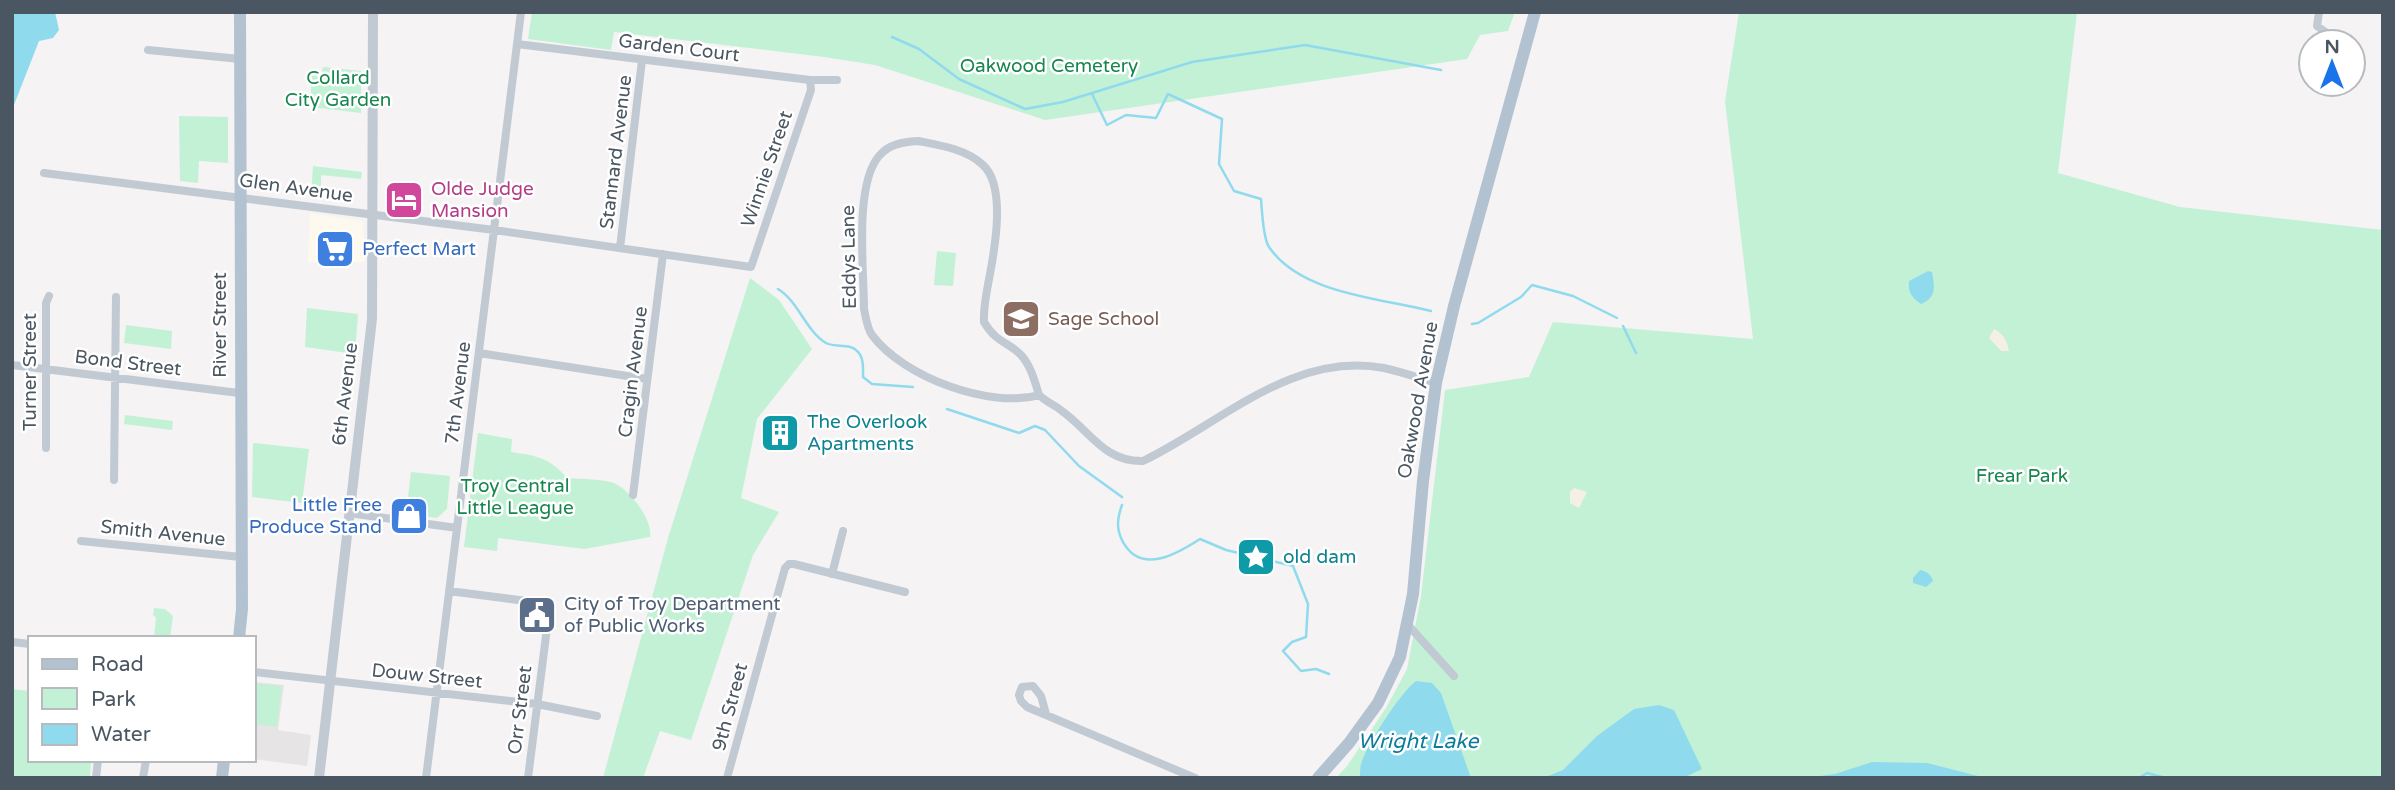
<svg xmlns="http://www.w3.org/2000/svg" width="2395" height="790" font-family="'Varela Round',sans-serif">
<rect width="100%" height="100%" fill="#f5f3f3"/>
<path fill="#fdf9ef" d="M310,213L363,221L365,262H308Z"/>
<path fill="#e6e4e5" d="M254,682L284,685L278,730L311,735L307,766L254,759Z"/>
<path fill="#c3f1d5" d="M532,12H1515L1508,31L1480,35L1467,59L1045,120L875,65L824,57L614,32L611,50L528,39Z
M1739,12H2077L2058,173L2180,207L2383,230V778H1336L1347,766L1386,708L1407,669L1421,596L1445,390L1529,377L1553,322L1753,339L1725,101Z
M323,67L361,71V113L311,107V75L321,76Z
M179,116L228,117V163L199,161L198,183L180,181Z
M313,166L362,172L361,179L321,175V198L311,197Z
M937,251L956,253L953,286L934,285Z
M750,278L779,300L812,349L757,419L741,498L779,512L753,555L691,740L660,731L643,778H603L668,538Z
M307,308L358,314L355,354L305,347Z
M126,325L172,331L171,349L124,343Z
M125,415L173,421L172,430L124,424Z
M478,433L512,439L511,452C537,456 549,457 567,478C579,479 606,479 616,484C631,492 653,520 650,537L584,549L498,538L497,551L464,547Z
M253,443L309,449L302,503L252,497Z
M411,472L450,476L447,509L437,518L406,514Z
M154,608L165,609L173,616L170,638H154L156,617L153,616Z
M254,683L282,686L277,727L254,724Z
M12,689L30,691V760H91L90,778H12Z"/>
<path fill="#f5f0e5" d="M1994,329C2004,334 2007,341 2009,351H2001L1989,338Z
M1574,488L1587,492L1579,508L1570,503V492Z"/>
<path fill="#90daee" d="M12,12H55L59,30L53,38L39,41L12,110Z
M1928,271L1932,272C1935,287 1936,298 1921,304C1911,297 1908,292 1909,281Z
M1920,570C1926,571 1931,574 1933,581L1926,587L1913,583V578Z
M1416,681L1432,683L1441,693L1471,778H1360C1360,772 1360,766 1362,761C1369,742 1400,693 1416,681Z
M1659,705L1674,710L1702,769L1683,778H1543L1563,770L1597,736L1634,709Z
M1872,762L1927,763L1986,778H1805L1835,774Z"/>
<g fill="none" stroke-linecap="round" stroke-linejoin="round">
<path stroke="#90daee" stroke-width="2.5" d="M892,37L919,49L959,79L1025,109L1063,102L1192,62L1305,45L1441,70
M1092,94L1107,125L1126,115L1156,118L1168,94L1222,119L1219,164L1234,191L1261,199C1262,211 1263,238 1269,247C1301,294 1380,298 1431,311
M778,289C798,301 806,331 826,343C836,348 850,343 857,351C864,357 863,368 863,377L872,384L913,387
M1472,324L1478,323L1521,297L1532,285L1573,296L1617,318
M1623,326L1636,353
M947,409L1019,433L1035,426L1045,430L1079,466L1122,497
M1122,505C1117,519 1116,529 1123,542C1141,575 1177,554 1200,539L1226,550L1293,566L1308,604L1306,637L1292,642L1283,651L1301,671L1316,669L1329,674
M2139,778L2147,773L2166,778"/>
<path stroke="#c1cad2" stroke-width="8" d="M2319,12L2317,26L2328,34
M517,44L810,80H837
M148,50L240,59
M918,141C939,145 966,149 983,165C1006,186 995,247 990,274C987,290 983,307 984,322C996,343 1009,342 1021,355C1031,366 1035,382 1039,395C990,409 903,377 872,335C867,328 866,318 864,309C864,271 854,185 879,156C889,144 903,142 918,141Z
M44,173L494,230L751,267L811,90L810,80
M620,248L642,60
M479,353L647,379
M12,365L239,393
M1039,395C1046,402 1055,405 1062,411C1090,431 1104,462 1143,461C1220,424 1292,351 1384,368C1402,372 1419,378 1436,383
M46,448V303L49,296
M114,480L116,297
M633,495L663,254
M349,513L457,528
M81,541L241,557
M832,574L843,531
M449,591L550,604L528,778
M1408,625L1454,676
M12,642L30,644
M254,672L537,704L597,716
M1046,714L1041,696L1033,686L1022,687L1019,695L1021,701L1027,707L1195,778
M96,778L98,760
M143,778L146,760
M426,778L521,12
M727,778L785,568L789,564H794L905,592"/>
<path stroke="#c1cad2" stroke-width="10" d="M319,778L372,319L373,12"/>
<path stroke="#b3c2d1" stroke-width="12" d="M239,638L242,609L240,12
M222,778L224,760
M1318,778L1349,743L1378,703L1400,657L1413,594L1423,481L1436,383L1454,306L1535,12"/>
</g>
<defs>
<g id="hotel-square" transform="scale(2.0125)"><rect x="-9" y="-9" width="18" height="18" rx="4" fill="#d1479c" stroke="#fff"/><path d="M-6-4.5h1.5V1H6V5H4.5V3h-9V5H-6ZM-4 0a1.8 1.8 0 1 1 3.6 0ZM.5 0V-2.5h3Q6-2.5 6 0Z" fill="#fff"/></g>
<g id="supermarket-square" transform="scale(2.0125)"><rect x="-9" y="-9" width="18" height="18" rx="4" fill="#3f7fe0" stroke="#fff"/><path d="M-6-5.5h2.5l.6 2H6L4.5 2H-2.5L-4.4-4H-6ZM-1.5 3.2a1.3 1.3 0 1 0 .1 0ZM3 3.2a1.3 1.3 0 1 0 .1 0Z" fill="#fff"/></g>
<g id="school-square" transform="scale(2.0125)"><rect x="-9" y="-9" width="18" height="18" rx="4" fill="#8d6e63" stroke="#fff"/><path d="M0-5L7-2L0 1L-7-2ZM-4 1L0 2.5L4 1V4Q0 6-4 4Z" fill="#fff"/></g>
<g id="building-square" transform="scale(2.0125)"><rect x="-9" y="-9" width="18" height="18" rx="4" fill="#0f9aa8" stroke="#fff"/><path d="M-4-6H4V6H1V3H-1V6H-4ZM-2.5-4.3h1.7v1.8h-1.7ZM.8-4.3h1.7v1.8H.8ZM-2.5-1h1.7V.8h-1.7ZM.8-1h1.7V.8H.8Z" fill="#fff"/></g>
<g id="shop-square" transform="scale(2.0125)"><rect x="-9" y="-9" width="18" height="18" rx="4" fill="#3f7fe0" stroke="#fff"/><path d="M-5-2.5h2.3a2.7 3.5 0 0 1 5.4 0H5L5.5 6h-11ZM-1.5-2.5h3a1.5 2.3 0 0 0-3 0Z" fill="#fff"/></g>
<g id="sight-square" transform="scale(2.0125)"><rect x="-9" y="-9" width="18" height="18" rx="4" fill="#0f9aa8" stroke="#fff"/><path d="M0-6L1.8-2.2L6-1.7L2.9 1.2L3.7 5.4L0 3.3L-3.7 5.4L-2.9 1.2L-6-1.7L-1.8-2.2Z" fill="#fff"/></g>
<g id="civic-square" transform="scale(2.0125)"><rect x="-9" y="-9" width="18" height="18" rx="4" fill="#5c6f8a" stroke="#fff"/><path d="M-.6-6.5H3V-4.5H.6V-3L4-1V1h2V6H-6V1h2V-1L-.6-3ZM-1.2 2.5V6h2.4V2.5Z" fill="#fff"/></g>
</defs>
<g fill-rule="evenodd">
<use href="#hotel-square" x="404" y="200"/>
<use href="#supermarket-square" x="335" y="249"/>
<use href="#school-square" x="1021" y="319"/>
<use href="#building-square" x="780" y="433"/>
<use href="#shop-square" x="409" y="516"/>
<use href="#sight-square" x="1256" y="557"/>
<use href="#civic-square" x="537" y="615"/>
</g>
<g text-anchor="middle" dominant-baseline="central" stroke-width="5" stroke-linejoin="round" paint-order="stroke">
<g font-size="19" fill="#4a5661" stroke="#fff">
<text transform="translate(679 48) rotate(7)">Garden Court</text>
<text transform="translate(616 152) rotate(-83)">Stannard Avenue</text>
<text transform="translate(767 169) rotate(-71)">Winnie Street</text>
<text transform="translate(296 188) rotate(8)">Glen Avenue</text>
<text transform="translate(849 257) rotate(-91)">Eddys Lane</text>
<text transform="translate(220 325) rotate(-90)">River Street</text>
<text transform="translate(128 363) rotate(7)">Bond Street</text>
<text transform="translate(30 372) rotate(-90)">Turner Street</text>
<text transform="translate(633 372) rotate(-83)">Cragin Avenue</text>
<text transform="translate(458 393) rotate(-83)">7th Avenue</text>
<text transform="translate(345 394) rotate(-83)">6th Avenue</text>
<text transform="translate(1418 400) rotate(-80)">Oakwood Avenue</text>
<text transform="translate(163 533) rotate(6)">Smith Avenue</text>
<text transform="translate(427 676) rotate(6)">Douw Street</text>
<text transform="translate(730 707) rotate(-75)">9th Street</text>
<text transform="translate(520 710) rotate(-83)">Orr Street</text>
</g>
<g font-size="19" fill="#17864f" stroke="#fff">
<text x="1049" y="66">Oakwood Cemetery</text>
<text x="338" y="78">Collard<tspan x="338" dy="22">City Garden</tspan></text>
<text x="2022" y="476">Frear Park</text>
<text x="515" y="486">Troy Central<tspan x="515" dy="22">Little League</tspan></text>
</g>
<g font-size="19" fill="#b23c85" stroke="#fff" text-anchor="start">
<text x="431" y="189">Olde Judge<tspan x="431" dy="22">Mansion</tspan></text>
</g>
<g font-size="19" fill="#366cbe" stroke="#fff" text-anchor="start">
<text x="362" y="249">Perfect Mart</text>
<text x="382" y="505" text-anchor="end">Little Free<tspan x="382" dy="22">Produce Stand</tspan></text>
</g>
<g font-size="19" fill="#785e54" stroke="#fff" text-anchor="start">
<text x="1048" y="319">Sage School</text>
</g>
<g font-size="19" fill="#0d838f" stroke="#fff" text-anchor="start">
<text x="807" y="422">The Overlook<tspan x="807" dy="22">Apartments</tspan></text>
<text x="1283" y="557">old dam</text>
</g>
<g font-size="19" fill="#4e5e75" stroke="#fff" text-anchor="start">
<text x="564" y="604">City of Troy Department<tspan x="564" dy="22">of Public Works</tspan></text>
</g>
<g font-size="21" font-style="italic" fill="#0c7c9b" stroke="#fff">
<text x="1418" y="741">Wright Lake</text>
</g>
</g>
<rect width="2395" height="790" fill="none" stroke="#4a5661" stroke-width="28"/>
<rect x="28" y="636" width="228" height="126" fill="#ffffff" stroke="#b7bbc0" stroke-width="2"/>
<rect x="42" y="659" width="35" height="10" fill="#b3c2d1" stroke="#b7bbc0" stroke-width="2"/>
<text x="91" y="671" font-size="21" fill="#4a5661">Road</text>
<rect x="42" y="688" width="35" height="21" fill="#c3f1d5" stroke="#b7bbc0" stroke-width="2"/>
<text x="91" y="706" font-size="21" fill="#4a5661">Park</text>
<rect x="42" y="724" width="35" height="21" fill="#90daee" stroke="#b7bbc0" stroke-width="2"/>
<text x="91" y="741" font-size="21" fill="#4a5661">Water</text>
<g transform="translate(2332 63)"><circle r="33" fill="#ffffff" stroke="#b7bbc0" stroke-width="2"/>
<path d="M0-5L12 26L0 18L-12 26Z" fill="#1a73e8"/>
<text y="-10" font-size="19" font-weight="bold" text-anchor="middle" fill="#4a5661">N</text>
</g>
</svg>
